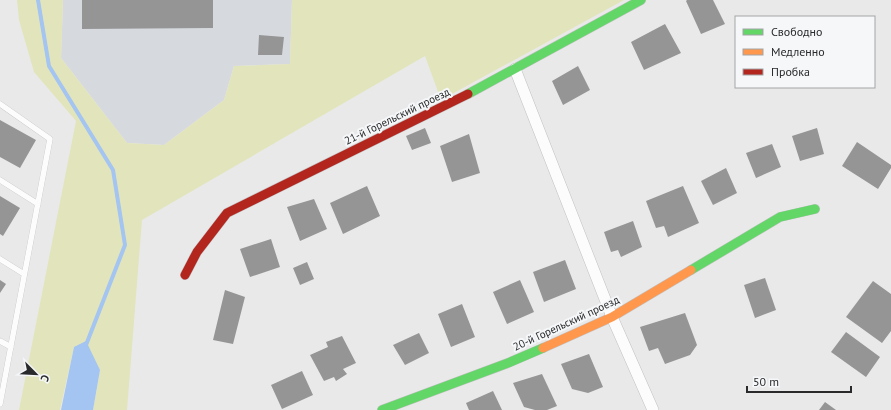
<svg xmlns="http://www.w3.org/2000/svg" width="891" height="410" font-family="'PT Sans',sans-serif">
<rect width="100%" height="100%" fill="#e9e9ea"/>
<path fill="#d6dade" d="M63,0H292L290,64L234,66L224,100L164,145L127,143L61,58Z"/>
<path fill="#e2e5bb" d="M17,0H63L61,58L127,143L164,145L224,100L234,66L290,64L292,0H624L441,100L425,56L142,220L127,410H93L100,370L74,347L60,410H19L76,121L34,72L19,20Z"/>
<path fill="#a4c4f1" d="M86,341L100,370L93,410H61L74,347Z"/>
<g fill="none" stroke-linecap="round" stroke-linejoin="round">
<path stroke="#a4c4f1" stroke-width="4" d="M38,0L49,66L113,170L125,245L86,345"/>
</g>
<path fill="#959596" d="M82,0H213V28L82,29Z
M687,0H713L725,24L701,34L686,1Z
M665,24L681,53L644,70L631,42Z
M259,35L284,37L282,55H258Z
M578,66L590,90L563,105L552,81Z
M0,120L36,140L20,168L0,157Z
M425,128L431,143L412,150L406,136Z
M817,128L824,154L800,161L792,136Z
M469,134L480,173L452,182L440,146Z
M857,142L891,165V168L878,189L842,166Z
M772,144L781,167L756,178L746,153Z
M726,168L737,193L713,205L701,181Z
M367,186L380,216L343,234L330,203Z
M683,186L699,223L668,237L664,226L656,228L646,201Z
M0,196L20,208L3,236L0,234Z
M314,199L327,229L300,241L287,207Z
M633,221L642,247L621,257L618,250L611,252L604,232Z
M271,239L280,267L250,277L240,249Z
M565,260L576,289L544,302L533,272Z
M307,262L314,279L300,285L293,268Z
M765,278L776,310L755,318L744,285Z
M0,280L6,284L0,293Z
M520,280L534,312L507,324L493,292Z
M873,281L891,294V331L882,343L846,317Z
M225,290L245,297L233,344L213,340Z
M462,304L475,337L451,347L438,314Z
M685,313L697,345L690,355L665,364L658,348L649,351L640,327Z
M846,332L880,357L866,377L831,352Z
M419,333L429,353L405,365L393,345Z
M342,336L356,363L343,369L347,374L336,381L334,377L324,381L310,355L328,347L326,342Z
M589,354L603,387L588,393L572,389L561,364Z
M302,371L313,395L282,409L271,385Z
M542,374L557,406L547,410H535L524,407L513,383Z
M493,391L502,410H469L466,403Z
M825,402L836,410H819Z"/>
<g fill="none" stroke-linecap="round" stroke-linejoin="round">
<g stroke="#c1c1c2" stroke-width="6">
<path id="lane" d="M0,104L50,139L0,404
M0,180L38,204
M0,259L24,274
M0,341L11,347"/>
</g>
<g stroke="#c1c1c2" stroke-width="12">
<path id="street" d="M515,69L612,317L653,410"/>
</g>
<g stroke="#c1c1c2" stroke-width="10">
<path id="fast" d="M468,94L641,0
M691,270L780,217L815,209
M382,410L508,363L543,348"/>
</g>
<g stroke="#c1c1c2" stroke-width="10">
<path id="slow" d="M543,348L612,317L691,270"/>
</g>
<g stroke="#c1c1c2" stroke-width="10">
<path id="jam" d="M185,275L197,252L227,213L468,94"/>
</g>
<use href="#lane" stroke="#fcfcfc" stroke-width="5.5"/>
<use href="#street" stroke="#fcfcfc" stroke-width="11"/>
<use href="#fast" stroke="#63d668" stroke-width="9"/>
<use href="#slow" stroke="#ff974d" stroke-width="9"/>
<use href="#jam" stroke="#b3261e" stroke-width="9"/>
</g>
<g text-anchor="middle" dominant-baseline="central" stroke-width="4" stroke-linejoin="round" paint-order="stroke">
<g font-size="11" fill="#292a2b" stroke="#f5f7f9">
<text transform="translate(397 116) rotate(-26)">21-й Горельский проезд</text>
<text transform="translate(566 323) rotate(-25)">20-й Горельский проезд</text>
</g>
</g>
<rect x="735" y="16" width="140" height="72" fill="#f5f7f9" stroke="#a3a5a7"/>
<rect x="743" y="29" width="20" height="6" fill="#63d668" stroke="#a3a5a7"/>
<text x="771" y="36" font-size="12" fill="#292a2b">Свободно</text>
<rect x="743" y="49" width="20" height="6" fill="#ff974d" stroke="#a3a5a7"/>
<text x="771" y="56" font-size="12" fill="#292a2b">Медленно</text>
<rect x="743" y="69" width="20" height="6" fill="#b3261e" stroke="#a3a5a7"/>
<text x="771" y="76" font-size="12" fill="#292a2b">Пробка</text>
<g transform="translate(36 374) rotate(114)" stroke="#f5f7f9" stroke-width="3" paint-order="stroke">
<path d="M0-3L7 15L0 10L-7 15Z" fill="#292a2b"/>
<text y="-6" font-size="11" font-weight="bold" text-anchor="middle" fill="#292a2b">С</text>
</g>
<path d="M747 386v6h104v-6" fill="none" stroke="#292a2b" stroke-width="2"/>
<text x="753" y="386" font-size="12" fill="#292a2b" stroke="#f5f7f9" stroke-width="3" paint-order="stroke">50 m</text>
</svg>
